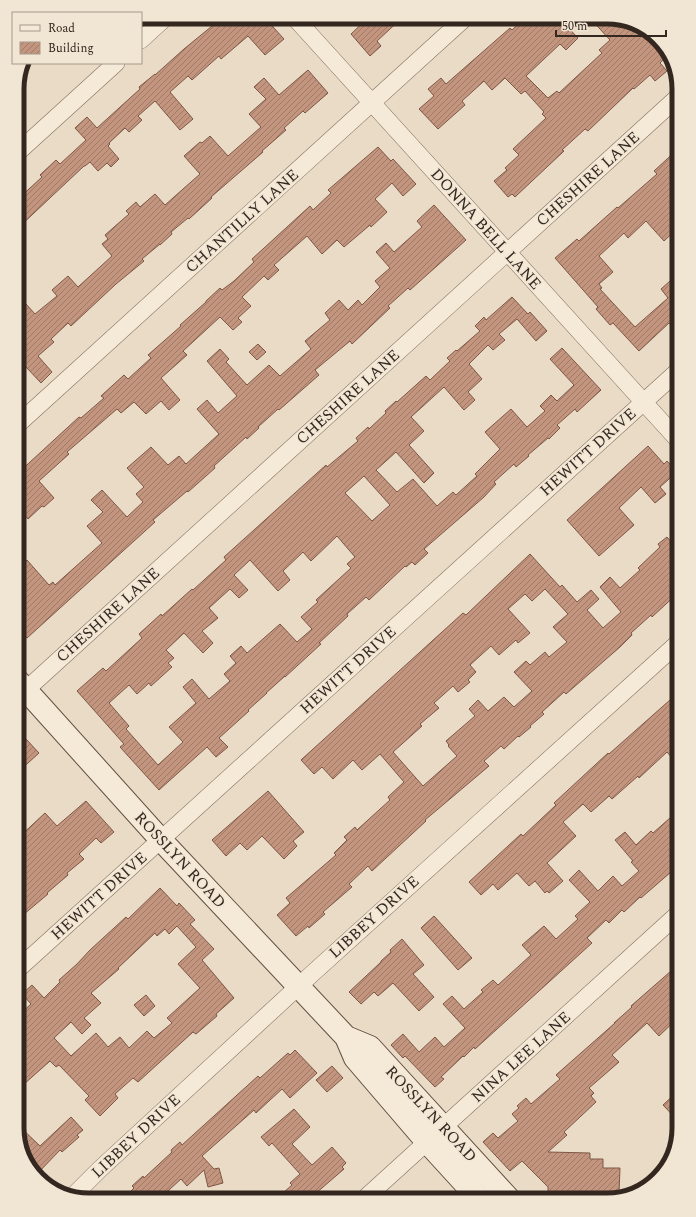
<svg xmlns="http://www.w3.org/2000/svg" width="696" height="1217" font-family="Spectral,serif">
<defs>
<pattern id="building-hatch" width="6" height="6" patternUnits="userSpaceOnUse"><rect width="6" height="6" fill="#c3957f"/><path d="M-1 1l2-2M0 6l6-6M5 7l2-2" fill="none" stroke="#9f7a67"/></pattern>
</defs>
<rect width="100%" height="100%" fill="#e9dbc5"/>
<path fill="url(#building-hatch)" stroke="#7e5646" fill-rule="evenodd" d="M223,17H264L284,39L265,55L248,36L221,59L219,56L192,80L188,76L170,92L193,119L180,130L155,101L138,116L142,120L129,132L125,128L109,143L110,144L108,146L119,159L111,167L107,163L98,171L90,162L85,166H84L17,229V200L42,177L40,175L56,160L60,164L86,140L75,128L87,117L97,128L140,89L139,87L155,74V75L184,49Z
M369,17H403L377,41L381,46L370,56L351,34Z
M526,17H558L578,38L566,50L560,44L526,76L548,98L557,91L559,93L602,53L599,50L610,40L589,17H612L647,29L669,54L660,63L667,71L655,81L650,75L634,89L633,88L588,131L585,129L562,150L564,151L515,197L512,194L508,197L494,181L507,170L505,168L519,155L513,149L546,118L542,114L544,112L525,91L521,94L505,78L492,90L484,81L462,101L465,105L438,129L419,109L434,96L428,89L441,78L446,84L510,28L512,30Z
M308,70L328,93L305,113L303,111L284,128L286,130L262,151L263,152L211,197L212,198L189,219L188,218L171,232L172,234L160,245V244L142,259L144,261L116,284L71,326L68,323L51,339L54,342L38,356L52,372L41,383L26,367L17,375V294L35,314L57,296L52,290L68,276L78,287L112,256L102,244L108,239L105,235L129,214L126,211L136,202L140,207L155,194L165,205L200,174L184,156L200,142L202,143L210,136L228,156L261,127L249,114L266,99L254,87L264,78L279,95Z
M378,147L391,161L393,159L416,184L403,196L392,183L375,199L387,212L371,227L370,225L344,247L337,240L322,254L307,236L274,265L279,270L268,280L264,276L242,297L251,306L238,318L242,322L233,330L220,317L183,351L187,355L161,378L180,400L169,410L161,401L146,414L134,402L121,413L117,409L67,452L69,454L39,481L54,498L44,507L42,506L28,519L17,506V474L79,417L81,418L104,398L101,396L124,375L128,379L151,358L148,355L181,326L180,325L206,302V301L220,288L222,290L234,281L254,262L252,259L310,206L313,210L331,193L328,190Z
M679,148V227L664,241L646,221L628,238L624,233L599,256L613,272L599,284L602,288L600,289L635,327L668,298L661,289L679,273V320L672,326L669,323L639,351L613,323L610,325L596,309L598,307L555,258L577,239L579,241L617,207L618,208L657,174L654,171Z
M434,205L466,240L410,290L408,288L388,306L390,308L352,344L350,341L315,370L319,375L279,410L278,409L258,427L259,428L247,439L246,437L214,466L215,468L188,492L187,491L153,520L155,522L27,638L17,628V568L27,560L49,585L53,582L55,585L102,543L87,526L103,512L91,500L102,490L127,517L143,502L136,494L144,487L127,468L151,447L168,465L179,456L186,464L219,434L197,409L207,400L218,413L237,396L207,361L220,349L229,359L226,362L247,385L269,365L280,376L311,349L305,341L330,320L325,313L339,300L348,310L358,300L362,305L380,287L375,281L390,268L376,252L386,243L394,252L422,227L417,221Z
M512,297L528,314L530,312L547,331L536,341L517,319L499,334L505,340L493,350L488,345L469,364L482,379L468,392L475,400L464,410L444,387L411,417L424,431L409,445L434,473L424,483L396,452L376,470L397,492L413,479L437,506L453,492L456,495L477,476L475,474L500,449L485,432L511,409L527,427L545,411L540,406L551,395L557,401L574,385L550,359L562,348L601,390L577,412L575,409L557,425L560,428L549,439L548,438L528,455L529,456L516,467L514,464L494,482L496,484L484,497L424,549L428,553L415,565L412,562L406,567L405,566L369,600L366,597L347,614L348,616L319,643L321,644L285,677V676L266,693H267L248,710L249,711L219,738L228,747L216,757L207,747L159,790L120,747L124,744L77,691L103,668L106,671L142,638L139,634L161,614L162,616L192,589L193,590L226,560L224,557L326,465L327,467L358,441L356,438L368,427L369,429L386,413L385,411L396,401L397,402L426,376L430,380L450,361L447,358L456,350L457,351L480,331L475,326L484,317L486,320ZM364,476L390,505L372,521L345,493ZM337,536L355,557L347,564L351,568L316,600L318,602L301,617L312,629L297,642L280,624L247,653L241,646L230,656L236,663L224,674L230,681L209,699L192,679L183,687L196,703L169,727L183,742L158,765L126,729L129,726L109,703L129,685L137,694L149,683L151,686L172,667L168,663L174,658L166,650L184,633L203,653L213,643L202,631L218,618L209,608L230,589L239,598L248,590L234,575L250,560L278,591L290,580L283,571L303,552L311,561Z
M258,344L266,352L257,360L249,352Z
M648,446L664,464L667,461L677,472L660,487L666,494L655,503L641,487L619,508L634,525L599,556L567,520Z
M667,537L672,543L679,538V592L652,617L651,615L631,633L632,635L620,647L566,694L564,692L542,712L544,714L530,726L531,727L519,737L518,736L504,749L501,746L484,761L489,766L425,820L426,821L372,871L368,866L349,884L352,887L323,912L325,914L309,928L308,926L296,936L277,915L290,903L286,898L336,855L334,853L347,840L344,837L355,827L357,830L390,800L388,797L404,782L380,754L362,770L353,760L333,779L322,767L314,774L301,760L463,613L466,615L530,554L560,587L562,585L577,602L591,590L599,599L587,610L603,628L621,612L600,587L610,577L620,588L640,570L638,568L660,547L658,544ZM545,589L568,614L553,627L567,642L549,657L545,652L530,665L526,661L514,672L532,691L514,707L504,697L488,711L478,700L469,709L475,716L446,741L449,745L448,746L457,756L423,786L393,752L422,726L420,724L439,708L434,703L453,686L458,692L470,682L468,680L476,672L470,665L491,646L499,655L516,640L518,643L530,633L508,609L525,594L532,601Z
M679,692V766L667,752L639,778L638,776L612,799L609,796L591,812L583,804L563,822L576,836L547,863L563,881L549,893L547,891L545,893L535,881L529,886L517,873L498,890L493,884L481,895L469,882L521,834L523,836L556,805L554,803L608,753L609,754Z
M26,739L39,753L17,773V747Z
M268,791L304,832L293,841L297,846L284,859L262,836L247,850L240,843L226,856L212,840Z
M86,801L114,832L101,843L96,838L79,854L84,859L67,873L68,875L47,893L48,894L17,920V839L45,813L57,826Z
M679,810V865L641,898L640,897L624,912L622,910L609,923L606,920L587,938L592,943L475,1049L474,1047L464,1057L463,1056L441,1077L444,1079L435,1087L405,1056L403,1058L391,1045L403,1034L419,1052L435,1037L444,1047L465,1028L443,1004L452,996L464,1009L483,992L481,990L493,980L498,985L531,955L522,945L544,926L556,939L578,919L575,916L590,902L569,880L579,870L598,891L613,876L622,886L639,871L631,862L633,861L615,840L625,832L636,845L651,831L653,833Z
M160,888L177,906L179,903L195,920L190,924L214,949L202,960L234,998L216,1014L217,1016L196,1034L193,1032L138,1082L133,1078L115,1094L118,1098L100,1116L85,1100L89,1096L59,1065L56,1067L50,1061L23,1085L17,1078V1017L31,1004L22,994L32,985L44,998L60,982L59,980L77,964L90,950L126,917L128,919ZM177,926L196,947L178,964L200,988L167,1018L172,1023L154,1038L147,1031L129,1048L120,1037L108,1047L96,1033L71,1056L54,1038L71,1022L82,1034L91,1025L84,1018L101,1003L91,993L119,969L118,968L155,933L157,936L165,929L169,934Z
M434,916L472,958L458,970L421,928Z
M402,939L424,965L413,974L434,997L419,1011L393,983L378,996L374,992L361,1004L349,992L381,962V961L391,952L390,950Z
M679,964V1017L659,1036L647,1023L612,1055L619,1062L589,1088L594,1093L591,1096L596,1102L564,1132L567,1135L548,1152L590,1153V1159H603V1168H620L619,1193L548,1192V1187L522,1161L510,1171L483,1142L493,1133L498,1138L518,1121L512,1114L519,1108L517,1106L526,1098L531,1104L560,1079L556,1075L615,1023H614L632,1007L631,1006Z
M146,995L155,1006L144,1016L134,1005Z
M295,1050L317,1073L290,1098L282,1089L256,1113L254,1110L202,1156L214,1169L219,1168L223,1183L208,1187L204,1170L187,1186L181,1179L158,1200H122L134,1188L132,1186L143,1176L144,1178L172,1152L171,1150L180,1142L182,1145L258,1076L260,1078L288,1053L290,1055Z
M332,1066L343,1078L327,1092L316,1080Z
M679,1090V1122L663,1105Z
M294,1109L310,1127L292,1144L312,1165L332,1147L346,1163L342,1167L344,1169L308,1200H275L292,1185L290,1183L300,1174L272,1143L269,1146L261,1137Z
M71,1117L83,1130L77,1135L79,1137L62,1152L60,1150L37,1174L24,1160L17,1124L40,1146Z"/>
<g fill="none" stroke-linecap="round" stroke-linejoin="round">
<g stroke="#826d5d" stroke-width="18">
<path id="street" d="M294,17L679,441
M141,40L166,17
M17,153L116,63
M17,425L466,17
M17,698L679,96
M17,970L679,370
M73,1196L100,1169L314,972L679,642
M363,1200L679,913"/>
</g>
<g stroke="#634e40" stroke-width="24">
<path id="secondary" d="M17,680L161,840L346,1037L355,1058L427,1142L480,1200
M346,1037L370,1047L510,1200"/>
</g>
<use href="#street" stroke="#f5e9d7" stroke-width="17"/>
<use href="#secondary" stroke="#f5e9d7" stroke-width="22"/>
</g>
<g text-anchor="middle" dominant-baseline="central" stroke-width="3" stroke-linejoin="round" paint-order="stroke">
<g font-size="16" fill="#33271f" stroke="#f1e6d4">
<text transform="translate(588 179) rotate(-42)">CHESHIRE LANE</text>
<text transform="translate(242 221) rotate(-42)">CHANTILLY LANE</text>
<text transform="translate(486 229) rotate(48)">DONNA BELL LANE</text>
<text transform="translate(348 397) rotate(-42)">CHESHIRE LANE</text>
<text transform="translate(588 452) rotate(-42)">HEWITT DRIVE</text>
<text transform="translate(108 615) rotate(-42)">CHESHIRE LANE</text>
<text transform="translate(348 670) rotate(-42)">HEWITT DRIVE</text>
<text transform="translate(180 860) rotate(47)">ROSSLYN ROAD</text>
<text transform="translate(99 896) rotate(-42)">HEWITT DRIVE</text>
<text transform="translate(374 917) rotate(-42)">LIBBEY DRIVE</text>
<text transform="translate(521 1057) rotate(-42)">NINA LEE LANE</text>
<text transform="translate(431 1114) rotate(47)">ROSSLYN ROAD</text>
<text transform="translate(136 1136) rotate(-43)">LIBBEY DRIVE</text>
</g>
</g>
<path d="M0 0H696V1217H0ZM89 24H607A65 65 0 0 1 672 89V1128A65 65 0 0 1 607 1193H89A65 65 0 0 1 24 1128V89A65 65 0 0 1 89 24Z" fill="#f1e6d4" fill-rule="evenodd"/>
<path fill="none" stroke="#33271f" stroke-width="5" d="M89 24H607A65 65 0 0 1 672 89V1128A65 65 0 0 1 607 1193H89A65 65 0 0 1 24 1128V89A65 65 0 0 1 89 24Z"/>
<rect x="12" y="12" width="130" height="52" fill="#f1e6d4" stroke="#a59a8c"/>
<rect x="20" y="25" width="20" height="6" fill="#f5e9d7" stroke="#a59a8c"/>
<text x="48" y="32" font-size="12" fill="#33271f">Road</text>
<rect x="20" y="42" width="20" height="12" fill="url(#building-hatch)" stroke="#a59a8c"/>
<text x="48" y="52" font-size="12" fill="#33271f">Building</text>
<path d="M556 30v6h110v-6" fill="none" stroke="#33271f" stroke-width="2"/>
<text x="562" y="30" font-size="12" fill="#33271f" stroke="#f1e6d4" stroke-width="3" paint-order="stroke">50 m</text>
</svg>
